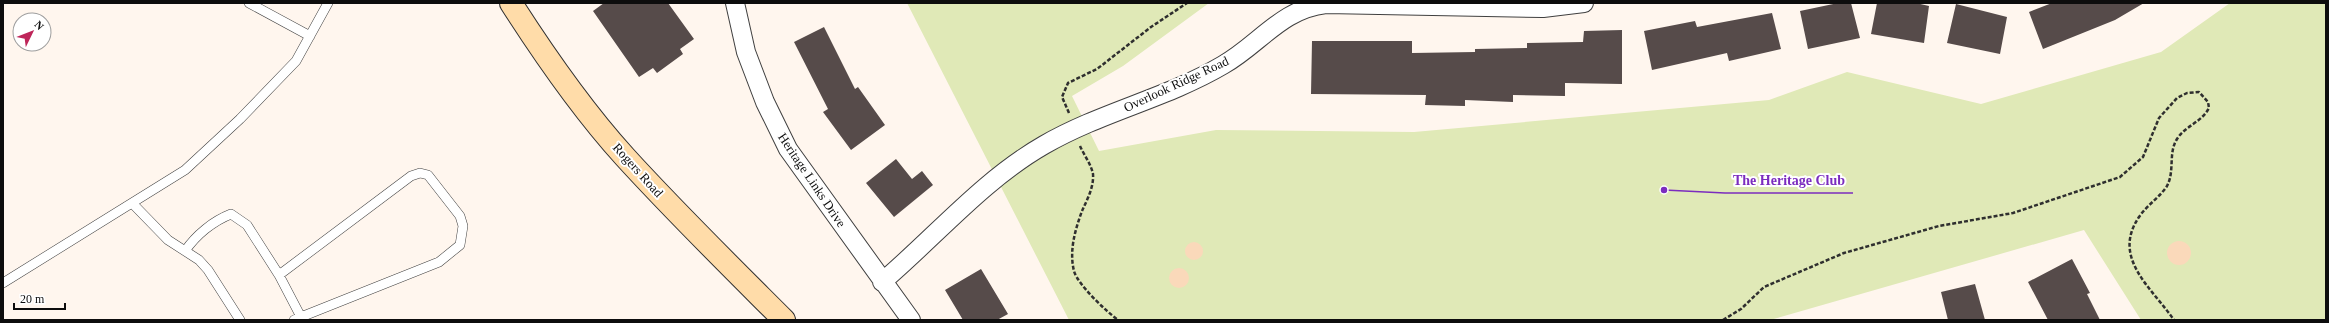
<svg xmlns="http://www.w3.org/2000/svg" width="2329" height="323" font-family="Georgia,serif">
<rect width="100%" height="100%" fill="#fff6ee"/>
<path fill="#e0e9b7" d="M907,3H1209L1123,66L1072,96L1099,151L1216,130L1414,132L1769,100L1847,72L1981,104L2161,52L2230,3H2326V320H2141L2084,230L1770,320H1069Z"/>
<path fill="#fad9ba" d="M2167 253a12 12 0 1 1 24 0a12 12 0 1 1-24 0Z
M1185 251a9 9 0 1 1 18 0a9 9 0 1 1-18 0Z
M1169 278a10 10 0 1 1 20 0a10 10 0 1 1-20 0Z"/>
<path fill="#564b4a" d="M604,3H668L694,39L680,49L683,54L657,73L653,68L639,77L593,11Z
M1838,3H1851L1860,38L1808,49L1800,11Z
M1877,3H1916L1929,6L1924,43L1871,34Z
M2052,3H2144L2115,20L2043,49L2029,12Z
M1956,4L2007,17L2000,54L1947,43Z
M1772,13L1781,49L1729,61L1727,53L1652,70L1644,31L1695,21L1697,27Z
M824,27L855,89L858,87L885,125L851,150L823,112L828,109L794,42Z
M1622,30V84L1565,83V96L1513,95V102L1465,100V106L1425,105L1426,95L1311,94L1312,41H1412V53L1475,52V49L1527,48V43L1583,42L1584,31Z
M896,159L912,179L922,171L933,185L894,217L866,183Z
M2072,259L2090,293L2087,294L2100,320H2048L2028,282Z
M981,269L1008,314L997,320H963L945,290Z
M1975,284L1985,320H1948L1941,292Z"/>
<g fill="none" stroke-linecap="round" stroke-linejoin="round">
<g stroke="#404040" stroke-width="10">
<path id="service" d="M249,3L310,36
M132,203L168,240L199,260L208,270L240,320
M185,251C196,235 213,221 231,214L247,225L279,275
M3,283L185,170L240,119L296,61L328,3
M294,320L301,317L439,262L460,245L463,226L460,216L428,175L420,173L411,176L279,275L301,317"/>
</g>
<g stroke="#404040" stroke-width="20">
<path id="minor" d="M735,3L746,52L765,102L788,149L911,320
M882,282C936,236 983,180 1044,145C1101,112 1167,98 1223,65C1260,44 1281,9 1326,4L1543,8L1584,3"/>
</g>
<g stroke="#2f2f2f" stroke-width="24">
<path id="secondary" d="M511,3C543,53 585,113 625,157C676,213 730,266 784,320"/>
</g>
<path stroke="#2f2f2f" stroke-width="2.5" stroke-dasharray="4 2" stroke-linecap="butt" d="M1069,113L1062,97L1068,83L1097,69L1151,27L1187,3
M1080,146C1084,155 1091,164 1093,174C1094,187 1087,200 1082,211C1075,230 1069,251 1074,271C1078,285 1106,311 1118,320
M1723,320L1741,309L1764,287L1844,253L1939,226L2013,213L2120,177L2143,157L2159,118L2177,98L2187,93L2199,92L2208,102L2209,108C2202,122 2185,126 2177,139C2168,153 2175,171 2167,186C2160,197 2147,205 2139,217C2111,258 2152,288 2174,320"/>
<use href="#service" stroke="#fff" stroke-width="9"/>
<use href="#minor" stroke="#fff" stroke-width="18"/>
<use href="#secondary" stroke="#ffdca9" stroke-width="22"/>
</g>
<g text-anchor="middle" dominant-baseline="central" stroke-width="4" stroke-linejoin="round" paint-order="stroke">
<g font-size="13" fill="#0d0d0d" stroke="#fff">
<text transform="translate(1176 84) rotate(-25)">Overlook Ridge Road</text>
<text transform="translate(638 170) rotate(48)">Rogers Road</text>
<text transform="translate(812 180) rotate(56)">Heritage Links Drive</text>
</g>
</g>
<path fill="none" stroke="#7b2cbf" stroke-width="1.5" d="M1664 190L1725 193H1853"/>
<circle fill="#7b2cbf" stroke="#fff" stroke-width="1.5" cx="1664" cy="190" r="4"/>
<g font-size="14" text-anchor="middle" font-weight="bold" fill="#7b2cbf" stroke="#fff" stroke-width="4" stroke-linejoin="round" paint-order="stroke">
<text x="1789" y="185">The Heritage Club</text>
</g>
<rect width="2329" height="323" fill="none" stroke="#0d0d0d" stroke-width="8"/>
<g transform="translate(32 32) rotate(47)"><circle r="19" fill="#ffffff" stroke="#9e9e9e"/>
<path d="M0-3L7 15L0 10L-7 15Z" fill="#be2559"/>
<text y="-6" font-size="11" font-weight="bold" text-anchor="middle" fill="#0d0d0d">N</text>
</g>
<path d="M14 303v6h51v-6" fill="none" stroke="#0d0d0d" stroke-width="2"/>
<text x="20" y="303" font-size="12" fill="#0d0d0d" stroke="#ffffff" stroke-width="3" paint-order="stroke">20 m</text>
</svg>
